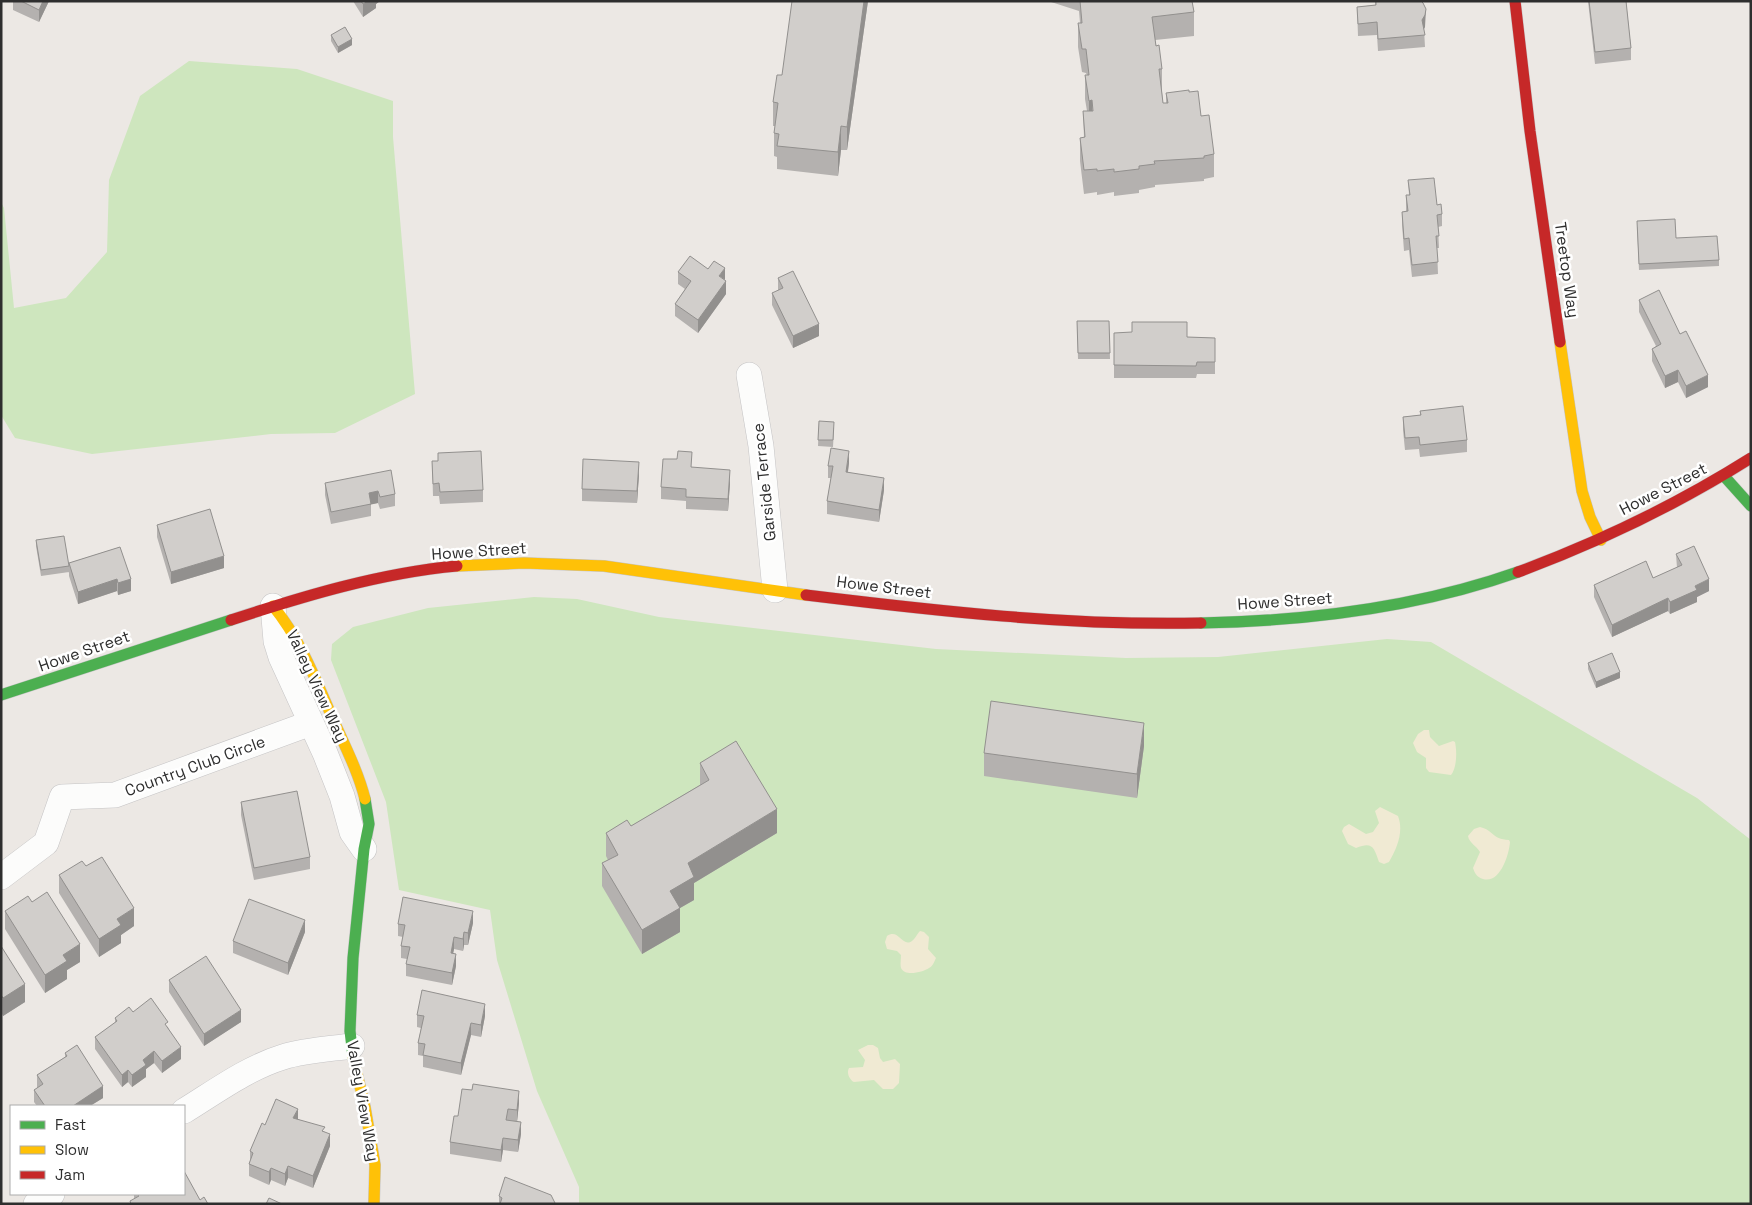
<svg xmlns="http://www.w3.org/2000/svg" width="1752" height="1205" font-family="'Space Grotesk',sans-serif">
<rect width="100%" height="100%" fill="#ece8e4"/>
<path fill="#cee6be" d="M189,61L297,69L393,101V137L415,394L335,433L271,434L92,454L15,438L1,415V202L4,208L14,308L66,298L107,252L109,180L140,96Z
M534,597L577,599L659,617L936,649L1126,658L1218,657L1387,639L1431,642L1697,798L1751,840V1204H579V1187L537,1091L497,960L490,910L399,890L386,802L331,660L332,644L353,627L428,608Z"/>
<path fill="#f0ead3" d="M1424,730H1429L1430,737L1439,746L1453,741L1455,742C1457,751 1457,768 1451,775L1429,772L1426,768V758L1417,752L1413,743L1418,734Z
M1380,807L1398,816C1404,832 1397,848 1389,862L1384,864L1379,862C1374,848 1373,841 1356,848L1348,844L1342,831L1344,827L1349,824L1366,834L1373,832L1379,823L1375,811Z
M1480,827C1494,830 1491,839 1509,840L1510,842C1509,855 1500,884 1483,879C1477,877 1475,874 1473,868L1480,852C1477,846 1469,843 1468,836L1474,829Z
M920,931L924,932L929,937L928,949L936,958C934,962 933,966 929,968C923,972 905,977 901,968C900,964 901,959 901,955L897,951L887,949L885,942L887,936C899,928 902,948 912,941C915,939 917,934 920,931Z
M868,1045H873L878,1048L880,1058L883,1062L895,1059L900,1064L899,1083L893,1089H883L874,1080L854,1082C850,1080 846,1073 849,1068L863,1067L865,1060L858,1050Z"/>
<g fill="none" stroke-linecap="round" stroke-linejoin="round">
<g stroke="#c5c4c5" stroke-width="26">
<path id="street" d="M749,375L761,446L775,590
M273,606L276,641L281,657L325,753L342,796L352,832L364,849
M1,877L46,843L62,797L115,795L311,723
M184,1111C215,1092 247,1068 283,1057C305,1050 329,1049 352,1046
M36,1204L52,1194"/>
</g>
<g stroke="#c5c4c5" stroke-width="12">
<path id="fast" d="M1724,476L1751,506
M1201,623C1309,621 1416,608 1518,572
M1,695L231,620
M353,1057L350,1031L353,958L364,849L369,824L365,799"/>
</g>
<g stroke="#c5c4c5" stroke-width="12">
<path id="slow" d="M1560,342L1582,491L1590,517L1601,540
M457,566L524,563L604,566L806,595
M273,606C300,639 315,678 332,717C344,744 358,771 365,799
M353,1057L365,1107L375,1165L374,1204"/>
</g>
<g stroke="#c5c4c5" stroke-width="12">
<path id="jam" d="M1515,1L1530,131L1560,342
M1518,572C1599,542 1678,504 1751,458
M806,595C937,611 1069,626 1201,623
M231,620C304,596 380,573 457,566"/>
</g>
<use href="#street" stroke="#fcfcfb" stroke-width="25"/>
<use href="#fast" stroke="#4caf50" stroke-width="11"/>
<use href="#slow" stroke="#ffc107" stroke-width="11"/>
<use href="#jam" stroke="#c62828" stroke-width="11"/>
</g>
<path fill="#b4b1af" d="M13,1H49L39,22L13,10Z
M353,1H380L376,4V8L363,17Z
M868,1L847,150H841L838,176L777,169V157L774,156V133L775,126H773V102L782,75Z
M1048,1H1192L1194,12V36L1155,40L1162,69V92L1163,103H1166V93L1189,92L1201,116L1214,154V177L1204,179V181L1155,185V187L1139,190V193L1114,196V192L1097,195V192L1084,194L1080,161V138L1084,137L1083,111H1087L1085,99V75H1087L1086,73L1082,72L1078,47V23H1080L1079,11Z
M1375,1H1421L1425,27L1424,29L1425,47L1378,51L1377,35L1358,36L1357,7L1375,5Z
M1588,1H1626L1631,48V60L1595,64Z
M331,35L352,45L338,53L331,41Z
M1408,180L1437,205L1442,214V226L1438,227L1439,248H1437L1438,274L1412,277L1409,250L1404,251L1402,224V212L1406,211V195H1409Z
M1637,227L1676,238L1719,260V266L1639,270Z
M678,272L725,280L726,294L698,333L675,316V304L685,289L678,284Z
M778,278L819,336L793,348L772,305V293L778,291Z
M1639,300L1680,334L1708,387L1686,398L1678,382L1665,388L1652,361V349L1656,346L1639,312Z
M1077,321H1109L1110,359H1078Z
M1114,333L1187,337L1215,338V374H1197L1196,378H1114Z
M1420,411L1467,440V452L1420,457L1419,449L1405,450L1403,430V417L1420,415Z
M819,421L834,428L833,447L818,446Z
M432,461L483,490V502L440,504L439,496H433Z
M849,463L848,472L884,490L879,522L827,514V501L831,478H828V466Z
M691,467L730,482L728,511L686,509V501L661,499V487Z
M639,474L637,503L582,501V489Z
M325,483L395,494V506L380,509L378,503L371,504V516L331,524L325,495Z
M157,525L224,568L171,584L157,537Z
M36,540L69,566V572L41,576L36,546Z
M120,547L131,591L118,595L117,591L78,604L69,576V563Z
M1676,554L1709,591L1697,597V602L1670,614L1668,611L1612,637L1594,597V585L1653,578L1677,568Z
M1588,663L1620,678L1596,688L1588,669Z
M1144,746L1137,798L984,776V753Z
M700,763L777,833L694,883V900L680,908V932L642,954L602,886V863L608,860L606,856V833L631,826L700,785Z
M241,802L310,857V869L254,880L241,815Z
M86,866L134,926L121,935V943L99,957L59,893V875Z
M32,902L80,962L67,970V979L45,993L5,929V911Z
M473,923L468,945H464L463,951L454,949L453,953L456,966L452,985L406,976V964L407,959L401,958V946L403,937L398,936V924Z
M305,932L288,975L233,953V941Z
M1,946L25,1002L3,1016L1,1012Z
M169,980L241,1022L204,1046L169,992Z
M133,1012L168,1027L181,1059L162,1073L154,1063L146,1069V1077L132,1087L128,1082L122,1087L95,1049V1037L115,1023V1018Z
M417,1015L485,1016L481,1037L471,1035L461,1075L423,1067V1056L418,1055V1043L421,1028L417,1027Z
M65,1053L103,1098L90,1106H37L34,1102V1090L37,1088V1075L65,1057Z
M519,1103L517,1121L521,1134L518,1152L503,1150L501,1162L450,1154V1142L458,1116Z
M298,1119L325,1132L330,1146L313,1188L288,1178L285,1186L271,1180L269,1185L249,1176V1164L250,1161V1151L265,1125Z
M134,1194H184L200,1200L208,1204H130V1201L134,1199Z
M499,1196L555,1204H499Z"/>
<path fill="#92908e" d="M43,1H49L39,22V10Z
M368,1H380L376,4V8L363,17V4Z
M864,1H868L847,150V127Z
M1426,9L1425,27L1422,32V20Z
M352,39V45L338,53V47Z
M1092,100V124H1089V101Z
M841,126V150L838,176V152Z
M725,268V280L719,276Z
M726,281V294L698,333V320Z
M819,324V336L793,348V336Z
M1678,370V382L1665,388V376Z
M1708,375V387L1686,398V386Z
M849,451V463L846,484V472Z
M639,462V474L637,503V491Z
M730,470V482L728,511V499Z
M884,478V490L879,522V510Z
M378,491V503L369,505V493Z
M224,556V568L171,584V572Z
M117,579V591L78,604V592Z
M131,579V591L118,595V583Z
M1709,579V591L1697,597V602L1670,614V602L1695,586Z
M1668,598V611L1612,637V625Z
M1620,672V678L1596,688V682Z
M1144,723V746L1137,798V774Z
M777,809V833L694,883V900L680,908V932L642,954V930L670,891L688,863Z
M134,908V926L121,935V943L99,957V939L117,919Z
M473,911V923L468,945V933Z
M305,920V932L288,975V963Z
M464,932V945L463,951V939Z
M454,937V949L451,965V953Z
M80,944V962L67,970V979L45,993V975L63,955Z
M456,954V966L452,985V973Z
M25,984V1002L3,1016V998Z
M485,1004V1016L481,1037V1025Z
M241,1010V1022L204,1046V1034Z
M471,1023V1035L461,1075V1063Z
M181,1047V1059L162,1073V1061Z
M154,1051V1063L146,1069V1077L132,1087V1075L143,1060Z
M128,1070V1082L122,1087V1075Z
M103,1086V1098L90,1106H72Z
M519,1091V1103L517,1122V1110Z
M298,1109V1121L293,1118Z
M521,1122V1134L518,1152V1140Z
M330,1134V1146L313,1188V1176Z
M503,1138V1150L501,1162V1150Z
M288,1166V1178L285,1186V1174Z
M271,1168V1180L269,1185V1172Z"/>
<path fill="#d1cecb" stroke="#92908e" d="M21,1H43L39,10Z
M361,1H368L363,4Z
M792,1H864L847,127L841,126L838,152L777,146L779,134L774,133L778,103L773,102L777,75H782Z
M1080,1H1192L1194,12L1152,17L1156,46L1159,45L1162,69H1159L1163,103H1168L1166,93L1189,90V92L1198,91L1201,116L1209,115L1214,154L1204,156V158L1154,161L1155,164L1139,166V169L1114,172V169L1097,171V169L1084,170L1080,138L1085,137L1083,111H1093L1092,100L1089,101L1085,75H1089L1086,49H1082L1078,23H1082Z
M1376,1H1421L1423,3L1426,9L1425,15L1422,20L1425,35L1378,39L1377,22L1358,24L1357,7L1376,5Z
M1589,1H1626L1631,48L1595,52Z
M345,27L352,39L338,47L331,35Z
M1434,178L1437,205L1441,204L1442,214L1437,215L1439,236H1436L1438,262L1412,265L1409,238L1404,239L1402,212L1408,211L1406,195H1410L1408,180Z
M1675,219L1676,238L1717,236L1719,260L1639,264L1637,221Z
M690,256L708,269L714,261L725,268L719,276L726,281L698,320L675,304L691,281L678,272Z
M793,271L819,324L793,336L772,293L783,288L778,278Z
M1659,290L1680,334L1686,331L1708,375L1686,386L1678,370L1665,376L1652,349L1661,344L1639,300Z
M1077,321H1109L1110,353H1078Z
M1132,322H1187V337L1215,338V362H1197L1196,366L1114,365V333L1132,332Z
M1463,406L1467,440L1420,445L1419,437L1405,438L1403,417L1421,415L1420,411Z
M819,421L834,422L833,440H818Z
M831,448L849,451L846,472L884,478L879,510L827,501L833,466H828Z
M481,451L483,490L440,492L439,483L433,484L432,461H438V453Z
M678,451L692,452L691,467L730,470L728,499L686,497V489L661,487L663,459H677Z
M583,459L639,462L637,491L582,489Z
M391,470L395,494L380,497L378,491L369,493L371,504L331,512L325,483Z
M210,509L224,556L171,572L157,525Z
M64,536L69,566L41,570L36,540Z
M1694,546L1709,579L1695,586L1697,590L1670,602L1668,598L1612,625L1594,585L1646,561L1653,578L1682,565L1676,554Z
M120,547L131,579L118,583L117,579L78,592L69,563Z
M1612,653L1620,672L1596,682L1588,663Z
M991,701L1144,723L1137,774L984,753Z
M736,741L777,809L688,863L694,877L670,891L680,908L642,930L602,863L618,855L606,833L627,820L631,826L709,780L700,763Z
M297,791L310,857L254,868L241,802Z
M102,857L134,908L117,919L121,925L99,939L59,875L82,861L86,866Z
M47,892L80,944L63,955L67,961L45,975L5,911L28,896L32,902Z
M403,897L473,911L468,933L464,932L463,939L454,937L451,953L456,954L452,973L406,964L410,947L401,946L405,925L398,924Z
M249,899L305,920L288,963L233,941Z
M1,946L25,984L3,998L1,995Z
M206,956L241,1010L204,1034L169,980Z
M422,990L485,1004L481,1025L471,1023L461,1063L423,1055L425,1044L418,1043L424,1016L417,1015Z
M151,998L168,1022L165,1024L181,1047L162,1061L154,1051L143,1060L146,1065L132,1075L128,1070L122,1075L95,1037L117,1021L115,1018L129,1007L133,1012Z
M77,1045L103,1086L73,1106H45L34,1090L43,1084L37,1075L67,1056L65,1053Z
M473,1084L519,1091L517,1110L508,1109L506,1120L521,1122L518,1140L503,1138L501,1150L450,1142L454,1116H458L462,1089L472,1090Z
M276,1099L298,1109L293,1118L325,1127L322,1131L330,1134L313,1176L288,1166L285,1174L271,1168L269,1172L249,1164L253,1153L250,1151L262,1123L265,1125Z
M184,1171L200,1200L204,1197L208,1204H131L130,1201L139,1196L137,1194H184Z
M505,1177L551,1195L555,1203L554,1204H500L502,1198L499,1196Z
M269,1198L282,1204H266Z"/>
<g text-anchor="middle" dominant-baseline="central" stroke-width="5" stroke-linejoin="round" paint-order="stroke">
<g font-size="16" fill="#2e2e2e" stroke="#fff">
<text transform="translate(1567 270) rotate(82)">Treetop Way</text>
<text transform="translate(764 482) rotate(-96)">Garside Terrace</text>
<text transform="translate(1663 489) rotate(-27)">Howe Street</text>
<text transform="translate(479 551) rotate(-4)">Howe Street</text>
<text transform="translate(884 587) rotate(7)">Howe Street</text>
<text transform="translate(1285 601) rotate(-4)">Howe Street</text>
<text transform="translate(84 651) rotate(-19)">Howe Street</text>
<text transform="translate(317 686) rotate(65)">Valley View Way</text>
<text transform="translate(195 766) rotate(-20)">Country Club Circle</text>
<text transform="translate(363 1101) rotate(80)">Valley View Way</text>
</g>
</g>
<rect width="1752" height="1205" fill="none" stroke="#2e2e2e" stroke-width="5"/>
<rect x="10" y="1105" width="175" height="90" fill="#ffffff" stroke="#ababab"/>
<rect x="20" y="1121" width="25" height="8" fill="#4caf50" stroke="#ababab"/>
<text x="55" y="1130" font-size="15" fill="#2e2e2e">Fast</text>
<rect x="20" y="1146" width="25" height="8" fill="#ffc107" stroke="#ababab"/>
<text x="55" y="1155" font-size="15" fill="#2e2e2e">Slow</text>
<rect x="20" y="1171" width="25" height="8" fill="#c62828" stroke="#ababab"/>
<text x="55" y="1180" font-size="15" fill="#2e2e2e">Jam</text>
</svg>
